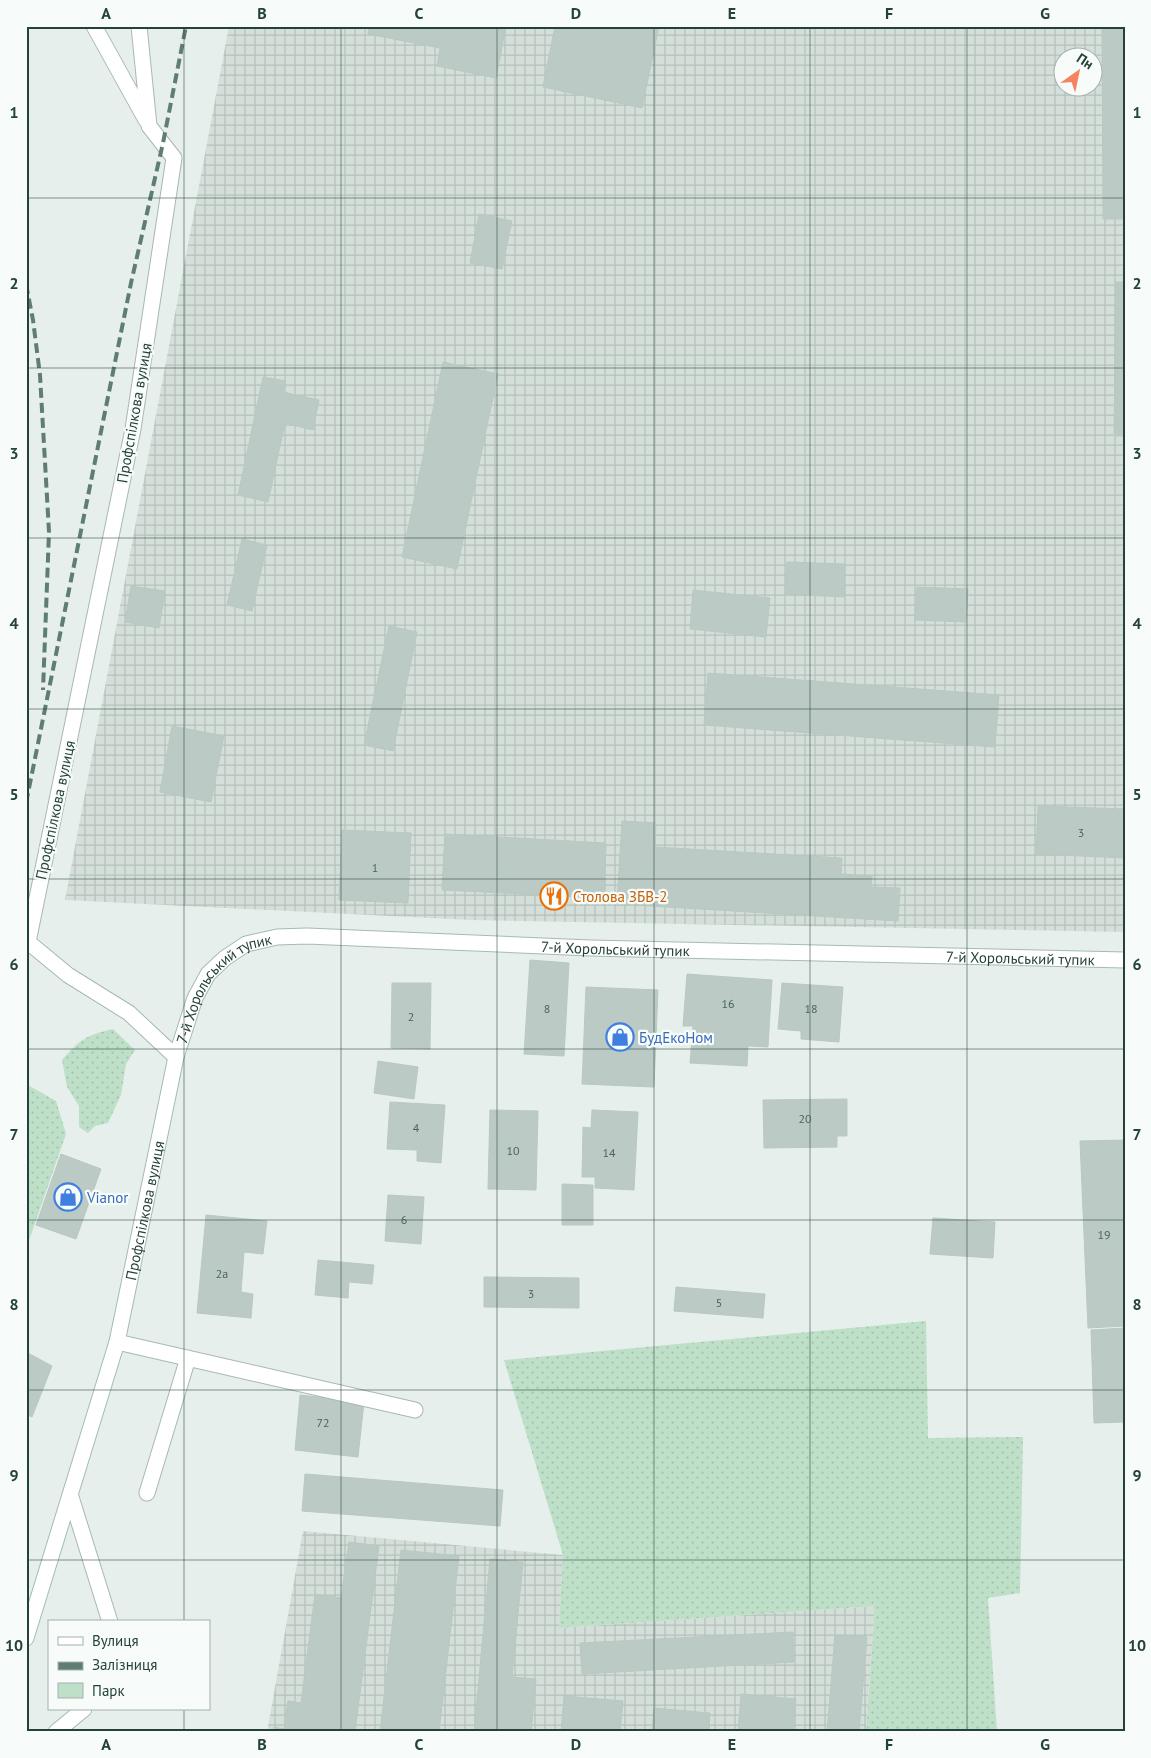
<svg xmlns="http://www.w3.org/2000/svg" width="1151" height="1758" font-family="'PT Sans',sans-serif">
<defs>
<pattern id="industrial-grid" width="8" height="8" patternUnits="userSpaceOnUse" patternTransform="scale(1.25)"><rect width="8" height="8" fill="#d4dfda"/><path d="M0 4h8M4 0v8" fill="none" stroke="#b6c1bc"/></pattern>
<pattern id="green-dots" width="8" height="8" patternUnits="userSpaceOnUse" patternTransform="scale(1.25)"><rect width="8" height="8" fill="#bfe0c8"/><path d="M2 2h.1M6 6h.1" fill="none" stroke="#a4c1ad" stroke-width="1.8" stroke-linecap="round"/></pattern>
</defs>
<rect width="100%" height="100%" fill="#e6efeb"/>
<path fill="url(#industrial-grid)" fill-rule="evenodd" d="M229,26H1125V932L471,920L65,900ZM1064,58H1094V88H1064Z
M303,1531L563,1555L559,1628L875,1606L866,1732H267Z"/>
<path fill="url(#green-dots)" d="M113,1029L135,1050L126,1064L121,1095L108,1123L95,1126L88,1133L79,1127V1106L67,1087L62,1060C80,1039 87,1035 113,1029Z
M26,1084L56,1101L66,1134L26,1249Z
M926,1321L928,1438L1023,1437L1020,1593L988,1598L997,1732H866L875,1606L559,1628L563,1555L504,1360Z"/>
<path fill="#bbcac4" stroke="#b8c9c2" d="M369,26H506L496,78L437,66L440,48L368,34Z
M555,26H659L642,108L543,87Z
M1102,26H1125V219H1103Z
M479,214L512,221L502,269L470,263Z
M1116,282H1125V436H1114Z
M443,362L498,374L457,569L402,557Z
M263,377L286,381L283,392L319,400L313,430L285,423L268,502L238,495Z
M242,539L267,545L252,611L227,605Z
M787,562L845,564L844,597L785,594Z
M131,586L165,591L159,628L125,622Z
M917,587L968,589L966,622L915,620Z
M693,590L770,598L766,637L690,629Z
M389,626L417,632L393,751L364,745Z
M708,673L999,695L995,747L704,725Z
M172,726L224,736L211,802L160,792Z
M1038,806L1125,809V858L1036,854Z
M622,821L656,823L655,847L842,858L841,874L872,876L871,887L900,888L898,921L617,904Z
M342,830L411,833L408,903L339,900Z
M445,834L606,843L604,898L442,890Z
M530,960L569,963L564,1056L524,1054Z
M687,974L772,980L768,1047L748,1046L747,1066L690,1063L693,1026H683Z
M392,983H431L430,1049L391,1048Z
M782,983L843,987L839,1042L801,1039V1031L778,1029Z
M586,987L658,990L654,1087L582,1084Z
M378,1061L418,1067L414,1099L374,1093Z
M847,1099V1136H837V1147L764,1148L763,1100Z
M390,1102L445,1105L441,1163L417,1161V1150L387,1149Z
M490,1110L538,1111L536,1190L488,1189Z
M592,1110L638,1112L634,1190L595,1188V1177H582L583,1127L591,1128Z
M1125,1140V1326L1088,1328L1080,1141Z
M61,1154L101,1169L76,1239L36,1225Z
M562,1184L593,1185V1225H562Z
M388,1195L424,1197L421,1244L385,1241Z
M206,1215L267,1221L263,1254L244,1252L241,1292L253,1294L251,1318L197,1313Z
M933,1218L995,1222L993,1258L930,1254Z
M318,1260L374,1265L372,1284L349,1282L348,1298L315,1295Z
M484,1277L579,1278V1308L484,1307Z
M676,1287L765,1294L763,1318L674,1311Z
M1125,1328V1422L1094,1423L1091,1330Z
M26,1352L52,1366L32,1417L26,1414Z
M300,1395L364,1402L358,1457L295,1450Z
M305,1474L503,1490L500,1526L302,1511Z
M349,1542L379,1546L355,1732H273L274,1727L284,1729L288,1701L301,1703L315,1594L341,1598Z
M401,1550L459,1556L439,1732H380Z
M490,1559L523,1562L512,1677L536,1679L531,1732H474Z
M793,1632L794,1662L582,1674L580,1643Z
M835,1635L867,1637L859,1732H827Z
M741,1694L796,1699L793,1732H738Z
M564,1696L623,1701L620,1732H561Z
M654,1708L710,1713L709,1732H652Z"/>
<g fill="none" stroke-linecap="round" stroke-linejoin="round">
<g stroke="#a8b8b2" stroke-width="17">
<path id="lane" d="M117,1342L415,1410
M147,1493L188,1358
M71,1497L110,1622
M56,1732L84,1709"/>
</g>
<g stroke="#a8b8b2" stroke-width="17">
<path id="street" d="M94,26L146,120
M139,26L149,126L174,158L133,429L28,942L68,975L129,1013L176,1057"/>
</g>
<g stroke="#a4bbb3" stroke-width="17">
<g id="secondary">
<path id="s1" d="M26,1638L117,1342L176,1057L195,998L208,974L225,958L246,944L277,937L307,936L590,948L1125,960"/>
</g>
</g>
<use href="#lane" stroke="#fff" stroke-width="15"/>
<use href="#street" stroke="#fff" stroke-width="15"/>
<use href="#secondary" stroke="#fff" stroke-width="15"/>
<path stroke="#5f7d75" stroke-width="4" stroke-dasharray="10 5" stroke-linecap="butt" d="M26,284L33,320L40,375L49,532L43,690
M26,803L131,283L163,143L186,26"/>
</g>
<path fill="none" stroke="#24423a" stroke-width="1" stroke-opacity="0.55" d="M184,26V1622M341,26V1732M497,26V1732M654,26V1732M810,26V1732M967,26V1732M26,198H1125M26,368H1125M26,538H1125M26,709H1125M26,879H1125M26,1049H1125M26,1220H1125M26,1390H1125M26,1560H1125M184,1709V1732"/>
<defs>
<g id="restaurant-ring" transform="scale(1.4375)"><circle r="9.5" fill="#f7fbf9" stroke="#e8710a" stroke-width="1.5"/><path d="M-5-6h1v4h1v-4h1v4h1v-4h1v5L-1.5 .5V6h-2V.5L-5-1ZM5-6V6H3V1.5H1.5Q1.5-4 5-6Z" fill="#e8710a"/></g>
<g id="shop-ring" transform="scale(1.4375)"><circle r="9.5" fill="#f7fbf9" stroke="#3f7fe0" stroke-width="1.5"/><path d="M-5-2.5h2.3a2.7 3.5 0 0 1 5.4 0H5L5.5 6h-11ZM-1.5-2.5h3a1.5 2.3 0 0 0-3 0Z" fill="#3f7fe0"/></g>
</defs>
<g fill-rule="evenodd">
<use href="#restaurant-ring" x="554" y="896"/>
<use href="#shop-ring" x="620" y="1037"/>
<use href="#shop-ring" x="68" y="1197"/>
</g>
<g text-anchor="middle" dominant-baseline="central" stroke-width="4.5" stroke-linejoin="round" paint-order="stroke">
<g font-size="12" fill="#4a645c">
<text x="1081" y="832">3</text>
<text x="375" y="867">1</text>
<text x="728" y="1003">16</text>
<text x="547" y="1008">8</text>
<text x="811" y="1008">18</text>
<text x="411" y="1016">2</text>
<text x="805" y="1118">20</text>
<text x="416" y="1127">4</text>
<text x="513" y="1150">10</text>
<text x="609" y="1152">14</text>
<text x="404" y="1219">6</text>
<text x="1104" y="1234">19</text>
<text x="222" y="1273">2а</text>
<text x="531" y="1293">3</text>
<text x="719" y="1302">5</text>
<text x="323" y="1422">72</text>
</g>
<g font-size="15" fill="#24423a" stroke="#f7fbf9">
<text transform="translate(134 413) rotate(-80)">Профспілкова вулиця</text>
<text transform="translate(55 810) rotate(-78)">Профспілкова вулиця</text>
<text stroke="none"><textPath href="#s1" startOffset="1109">7-й Хорольський тупик</textPath></text>
<text stroke="none"><textPath href="#s1" startOffset="1514">7-й Хорольський тупик</textPath></text>
<text stroke="none"><textPath href="#s1" startOffset="690">7-й Хорольський тупик</textPath></text>
<text stroke="none"><textPath href="#s1" startOffset="444">Профспілкова вулиця</textPath></text>
</g>
<g font-size="15" fill="#c56008" stroke="#f7fbf9" text-anchor="start">
<text x="573" y="896">Столова ЗБВ-2</text>
</g>
<g font-size="15" fill="#366cbe" stroke="#f7fbf9" text-anchor="start">
<text x="639" y="1037">БудЕкоНом</text>
<text x="87" y="1197">Vianor</text>
</g>
</g>
<rect width="1151" height="1758" fill="none" stroke="#f7fbf9" stroke-width="55"/>
<rect x="48" y="1620" width="162" height="90" fill="#f7fbf9" stroke="#a3b1ad"/>
<rect x="58" y="1637" width="25" height="8" fill="#ffffff" stroke="#a3b1ad"/>
<text x="92" y="1646" font-size="15" fill="#24423a">Вулиця</text>
<rect x="58" y="1662" width="25" height="8" fill="#5f7d75" stroke="#a3b1ad"/>
<text x="92" y="1670" font-size="15" fill="#24423a">Залізниця</text>
<rect x="58" y="1683" width="25" height="15" fill="#bfe0c8" stroke="#a3b1ad"/>
<text x="92" y="1696" font-size="15" fill="#24423a">Парк</text>
<g transform="translate(1078 72) rotate(33)"><circle r="24" fill="#f7fbf9" stroke="#a3b1ad"/>
<path d="M0-4L9 19L0 12L-9 19Z" fill="#f4845f"/>
<text y="-8" font-size="14" font-weight="bold" text-anchor="middle" fill="#24423a">Пн</text>
</g>
<rect x="28" y="28" width="1096" height="1702" fill="none" stroke="#24423a" stroke-width="2"/>
<g font-size="16" text-anchor="middle" font-weight="bold" fill="#24423a">
<text x="106" y="19">A</text>
<text x="262" y="19">B</text>
<text x="419" y="19">C</text>
<text x="576" y="19">D</text>
<text x="732" y="19">E</text>
<text x="889" y="19">F</text>
<text x="1045" y="19">G</text>
<text x="14" y="118">1</text>
<text x="1137" y="118">1</text>
<text x="14" y="289">2</text>
<text x="1137" y="289">2</text>
<text x="14" y="459">3</text>
<text x="1137" y="459">3</text>
<text x="14" y="629">4</text>
<text x="1137" y="629">4</text>
<text x="14" y="800">5</text>
<text x="1137" y="800">5</text>
<text x="14" y="970">6</text>
<text x="1137" y="970">6</text>
<text x="14" y="1140">7</text>
<text x="1137" y="1140">7</text>
<text x="14" y="1310">8</text>
<text x="1137" y="1310">8</text>
<text x="14" y="1481">9</text>
<text x="1137" y="1481">9</text>
<text x="14" y="1651">10</text>
<text x="1137" y="1651">10</text>
<text x="106" y="1750">A</text>
<text x="262" y="1750">B</text>
<text x="419" y="1750">C</text>
<text x="576" y="1750">D</text>
<text x="732" y="1750">E</text>
<text x="889" y="1750">F</text>
<text x="1045" y="1750">G</text>
</g>
</svg>
